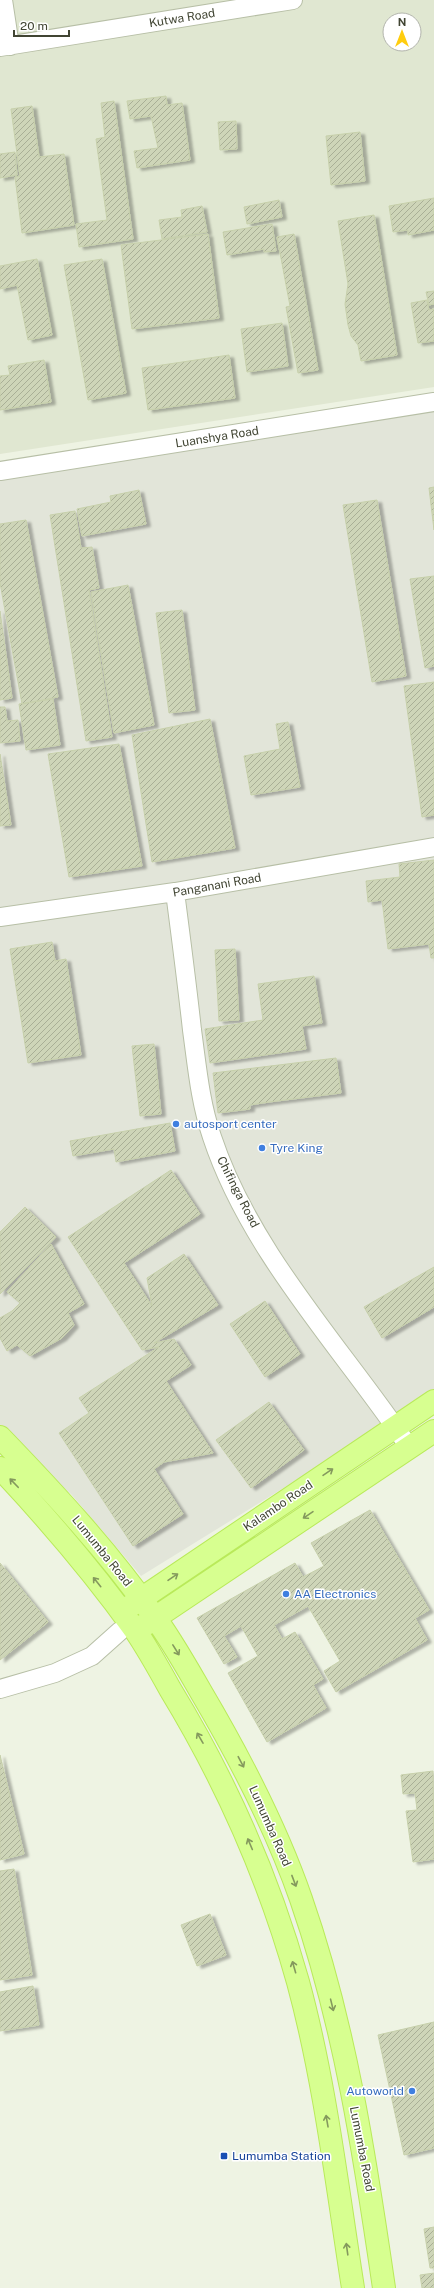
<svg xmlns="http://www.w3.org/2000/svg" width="434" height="2288" font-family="'Public Sans',sans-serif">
<defs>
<pattern id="building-hatch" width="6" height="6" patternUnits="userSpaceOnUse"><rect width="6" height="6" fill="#ced5b8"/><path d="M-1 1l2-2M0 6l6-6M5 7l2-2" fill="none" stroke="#a9af96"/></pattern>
<filter id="shadow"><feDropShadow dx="4.5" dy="2.5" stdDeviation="1" flood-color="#0004"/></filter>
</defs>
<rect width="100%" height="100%" fill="#eef3e3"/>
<path fill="#e0e7d1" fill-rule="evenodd" d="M0,0H434V387L0,454ZM390,20H414V44H390Z"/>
<path fill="#e2e5d9" d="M434,400V1395L141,1576L71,1494L0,1432V469Z"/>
<path fill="url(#building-hatch)" stroke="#c7d0ab" filter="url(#shadow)" d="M166,96L167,105L182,103L190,160L137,168L134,151L158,148L151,116L130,119L127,101Z
M114,101L133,239L79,247L76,224L107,220L96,139L105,137L101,103Z
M32,106L39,157L64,154L74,225L22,233L15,177L20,176L11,109Z
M236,121L237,149L220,150L218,122Z
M360,132L365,181L331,185L326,136Z
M15,152L17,175L0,178V154Z
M434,198V230L408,235V230L393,232L389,206Z
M279,200L282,217L247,224L244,207Z
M202,206L207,232L162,239L159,220L182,217L181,210Z
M374,215L397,355L361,361L358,345L351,336L348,325L345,304L348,284L338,221Z
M272,224L276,251L264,252V249L227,255L223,232Z
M208,234L219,318L132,329L121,245Z
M294,234L318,370L298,373L286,307L290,306L277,237Z
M37,259L52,335L28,340L17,285L0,289V266Z
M102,259L126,393L88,400L64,265Z
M434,291V304L429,305L426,292Z
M427,300L429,310L434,309V341L418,343L411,303Z
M282,323L288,366L247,372L241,329Z
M229,355L235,398L148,410L142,368Z
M44,360L51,402L0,410V376L10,375L8,366Z
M434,487V530L429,488Z
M139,490L146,524L82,536L77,509L111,502L110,496Z
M377,500L406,676L372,682L343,505Z
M75,511L81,548L92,547L99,588L89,590L112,737L86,741L50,515Z
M26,520L58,697L22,704L0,583V524Z
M434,576V666L425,668L410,579Z
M128,585L154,725L114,733L91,592Z
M182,610L195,710L169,713L156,613Z
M0,611L12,698L0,700Z
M434,682V815L422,817L404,686Z
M53,699L60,745L26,750L19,704Z
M0,707H5L7,721L18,720L20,741L0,743Z
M210,719L235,848L152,862L132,735Z
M288,722L300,787L251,795L244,756L280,749L276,724Z
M119,744L142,866L69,877L48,754Z
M0,754L11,825L0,826Z
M434,860V958H431L429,944L388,949L382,900L368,902L366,881L400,877L399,864Z
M52,942L55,961L66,959L81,1055L28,1063L10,949Z
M235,949L239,1020L219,1021L215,950Z
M314,976L322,1023L302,1026L306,1049L210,1063L205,1029L263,1020L258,984Z
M154,1044L161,1114L140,1116L132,1046Z
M336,1058L341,1093L269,1102L250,1105V1109L218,1113L213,1073Z
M170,1123L175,1151L116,1162L114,1149L73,1156L70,1141Z
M171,1170L200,1214L124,1263L152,1306L147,1278L184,1254L218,1305L154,1343L174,1339L191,1365L166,1381L213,1453L164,1462L154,1469L183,1514L133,1546L59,1433L89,1413L79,1398L159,1347L142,1350L68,1237Z
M25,1207L56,1237L0,1294V1232Z
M51,1244L84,1304L68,1313L74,1325L62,1338L30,1356L17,1345L7,1351L0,1338V1318L12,1311L20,1303L7,1292Z
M434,1267V1307L382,1338L364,1307Z
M265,1301L300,1354L265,1377L230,1324Z
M269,1402L304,1450L251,1488L216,1440Z
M370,1510L429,1610L415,1618L427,1640L336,1692L324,1671L340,1661L308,1606L274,1625L282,1639L295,1632L323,1679L313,1685L326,1708L267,1742L228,1673L258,1656L241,1626L224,1636L237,1657L224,1664L197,1618L295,1563L303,1577L324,1566L311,1543Z
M0,1563L48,1622L0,1660Z
M0,1755L24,1854L0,1860Z
M433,1771L434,1859L413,1862L406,1811L417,1810L415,1793L403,1794L401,1775Z
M14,1869L32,1975L0,1980V1871Z
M210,1914L226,1955L197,1966L181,1925Z
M33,1986L39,2025L0,2031V1992Z
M434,2022V2148L404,2155L378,2035Z
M434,2227V2268H430L424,2229Z
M434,2273V2288H422L420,2275Z"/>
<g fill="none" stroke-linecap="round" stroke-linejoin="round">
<g stroke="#b7bfa6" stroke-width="20">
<path id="minor" d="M3,0L10,46
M0,47L293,0
M0,471L434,402
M175,892C181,938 187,984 192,1030C197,1066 200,1102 212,1137C250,1252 342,1348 409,1447
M0,917L175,892L434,847
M0,1689L55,1673L92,1656L120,1631"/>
</g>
<g stroke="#b9ea5a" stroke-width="24">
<path id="primary" d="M0,1437C54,1493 108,1551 153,1615C171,1639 186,1666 201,1692C240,1758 276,1827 301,1899C345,2025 365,2157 384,2288
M0,1468C48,1519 94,1573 135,1630C148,1649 159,1669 170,1689C226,1781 269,1878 298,1982C325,2081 337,2186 353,2288
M129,1607L434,1401
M143,1626L434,1431"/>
</g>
<use href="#minor" stroke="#fff" stroke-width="18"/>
<use href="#primary" stroke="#d7ff90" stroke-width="22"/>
</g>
<defs><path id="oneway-shaft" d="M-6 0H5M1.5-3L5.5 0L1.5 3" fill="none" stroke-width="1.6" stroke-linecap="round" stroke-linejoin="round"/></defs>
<g stroke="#84995d">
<use href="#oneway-shaft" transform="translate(328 1472) rotate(-34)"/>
<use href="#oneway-shaft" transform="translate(14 1483) rotate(-134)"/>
<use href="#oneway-shaft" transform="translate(308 1515) rotate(146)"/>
<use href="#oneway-shaft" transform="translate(173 1577) rotate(-34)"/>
<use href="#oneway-shaft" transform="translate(97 1582) rotate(-129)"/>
<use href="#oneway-shaft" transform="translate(176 1650) rotate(58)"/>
<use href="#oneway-shaft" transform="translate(200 1738) rotate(-120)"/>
<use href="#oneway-shaft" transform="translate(241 1762) rotate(62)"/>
<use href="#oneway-shaft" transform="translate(250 1844) rotate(-113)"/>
<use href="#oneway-shaft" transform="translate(294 1881) rotate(69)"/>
<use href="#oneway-shaft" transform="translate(294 1967) rotate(-106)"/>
<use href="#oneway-shaft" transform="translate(332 2005) rotate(76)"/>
<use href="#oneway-shaft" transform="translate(327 2121) rotate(-100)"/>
<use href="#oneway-shaft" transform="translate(347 2249) rotate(-98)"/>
</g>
<g fill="#3f7fe0" stroke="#fff" stroke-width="1.5">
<circle cx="176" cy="1124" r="4"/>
<circle cx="262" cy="1148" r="4"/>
<circle cx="286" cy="1594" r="4"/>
<circle cx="412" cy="2091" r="4"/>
</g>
<rect fill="#1a4fb4" stroke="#fff" stroke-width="1.5" x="220" y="2152" width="8" height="8" rx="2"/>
<g text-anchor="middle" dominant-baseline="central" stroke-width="3" stroke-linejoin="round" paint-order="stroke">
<g font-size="12" fill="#414533" stroke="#fff">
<text transform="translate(182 18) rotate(-9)">Kutwa Road</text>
<text transform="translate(217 437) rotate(-9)">Luanshya Road</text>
<text transform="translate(217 885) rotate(-10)">Panganani Road</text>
<text transform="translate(238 1192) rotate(63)">Chifinga Road</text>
<text transform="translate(278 1506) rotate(-34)">Kalambo Road</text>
<text transform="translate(102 1551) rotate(51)">Lumumba Road</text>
<text transform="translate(270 1826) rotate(66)">Lumumba Road</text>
<text transform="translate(362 2149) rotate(79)">Lumumba Road</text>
</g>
<g font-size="12" fill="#366cbe" stroke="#fff" text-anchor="start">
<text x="184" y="1124">autosport center</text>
<text x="270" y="1148">Tyre King</text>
<text x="294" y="1594">AA Electronics</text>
<text x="404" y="2091" text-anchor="end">Autoworld</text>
</g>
<g font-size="12" fill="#164399" stroke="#fff" text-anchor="start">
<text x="232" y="2156">Lumumba Station</text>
</g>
</g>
<g transform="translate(402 32)"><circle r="19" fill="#ffffff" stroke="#b3b5ad"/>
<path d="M0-3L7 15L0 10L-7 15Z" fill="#ffcd0e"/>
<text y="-6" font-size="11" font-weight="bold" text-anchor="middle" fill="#414533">N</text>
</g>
<path d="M14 30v6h55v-6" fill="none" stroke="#414533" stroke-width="2"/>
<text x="20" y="30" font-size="12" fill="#414533" stroke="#ffffff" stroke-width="3" paint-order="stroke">20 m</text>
</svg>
